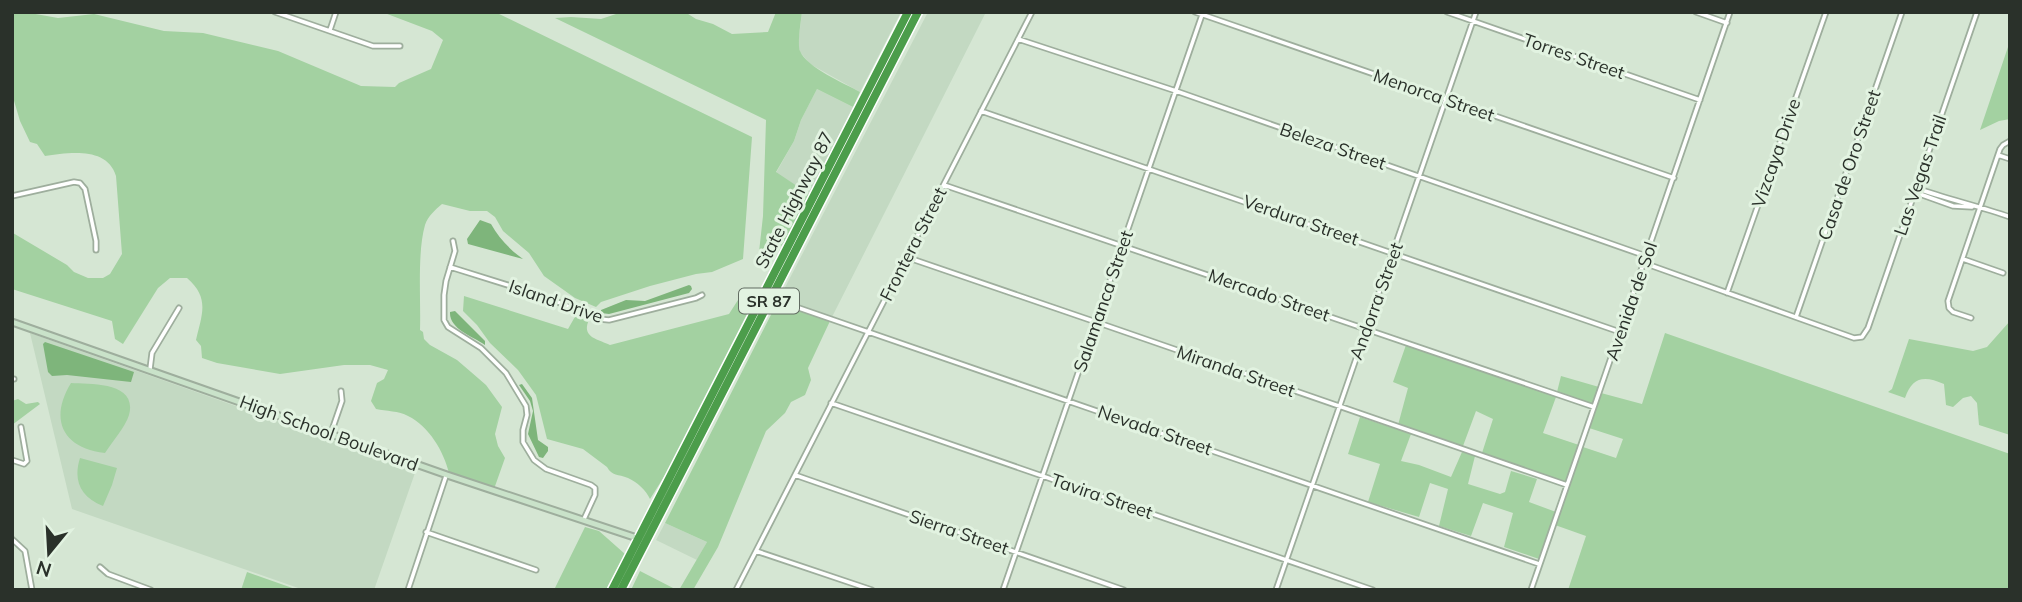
<svg xmlns="http://www.w3.org/2000/svg" width="2022" height="602" font-family="Mulish,sans-serif">
<rect width="100%" height="100%" fill="#d5e6d3"/>
<path fill="#c3d9c2" d="M802,12H901L860,92L810,64L800,52L798,44Z
M928,12H986L832,317L779,299Z
M817,89L853,107L809,194L776,173L794,141L801,120Z
M30,333L416,470L374,590H304L72,509Z
M665,523L707,542L697,560L656,540Z"/>
<path fill="#a3d1a1" d="M382,12H495L752,137L743,259L712,272L696,274L650,286L601,302L596,307L575,298L544,276L529,253L503,231L495,217L487,211H470L442,204C435,210 428,216 425,225C417,253 421,300 420,330L423,332L424,339L430,345L457,360L471,372L486,385L502,407L495,434L498,446L505,458L494,489L449,473C444,452 429,426 408,416C399,411 386,411 376,409L371,401L377,383L384,379L388,370L370,365H344L280,374L217,363L202,358L201,346L196,340C202,314 210,298 187,278H170L158,288L123,344L115,339L112,321L12,289L13,233L67,265L74,272L88,278H103L110,274L122,254L116,176C107,146 68,153 45,156L37,144L30,142L20,121L12,94V13H30L58,18L94,14L164,31L203,33L278,51L361,86L395,87L399,83L431,69L443,40L432,31Z
M622,12H685L696,19L713,24L732,34L768,32L776,12H802C801,20 797,45 800,51C807,68 844,83 860,92L853,107L817,89L801,120L794,141L776,172L809,194L785,241L772,258L759,252L763,216L766,120L555,18L571,17L601,19Z
M2008,47L2010,48V119L1999,121L1980,130Z
M464,296L568,329L576,315L589,320C581,337 597,339 610,345L729,314L738,300L754,302L667,472L650,499C646,490 637,482 628,478C618,474 612,476 607,467L583,449L547,439L536,395L518,370L490,343L477,325L463,311Z
M777,303L830,321L808,368L811,380L805,395L791,402L785,413L766,431L718,547L693,590H679L707,542L665,523Z
M2010,321V435L1979,425L1977,403L1971,396L1963,398L1953,407L1946,405L1944,384C1924,375 1912,377 1905,398L1888,392L1892,389L1909,339L1973,351L1987,347Z
M1665,333L2010,454V590H1568L1586,536L1555,525L1583,447L1616,458L1623,439L1589,428L1601,393L1642,404Z
M1406,345L1556,397L1543,433L1579,445L1566,482L1482,453L1493,419L1476,411L1463,446L1398,425L1408,388L1393,382Z
M1561,376L1599,387L1593,404L1557,392Z
M71,383C91,384 138,382 129,415C126,426 112,442 105,453C62,448 49,419 71,383Z
M18,399L26,404L38,402L40,404L12,425V401Z
M1360,417L1411,434L1401,461L1419,465L1451,477L1462,452L1475,456L1468,484L1500,494L1505,492L1511,471L1537,479L1529,502L1556,512L1539,559L1504,547L1513,513L1483,503L1471,536L1439,526L1448,489L1430,483L1419,517L1368,502L1380,464L1348,454Z
M80,458L117,468L112,485L103,506C80,497 73,480 80,458Z
M585,527L599,531L625,554L606,590H554Z
M640,571L675,589L676,590H631Z
M247,572L298,590H241Z"/>
<path fill="#7eb57b" d="M480,220L491,224C499,238 509,249 523,259L468,244L467,239Z
M689,285L691,286L692,289L689,293L609,314L601,313V310L626,300L645,301Z
M455,311L485,341V345C472,336 449,329 450,312Z
M45,342L134,372L131,382L67,375L52,376L48,372L43,344Z
M522,384L532,398L538,440L548,447V451L543,458L539,457L528,434L533,411L530,401L519,385Z"/>
<g fill="none" stroke-linecap="round" stroke-linejoin="round">
<g stroke="#9eae9d" stroke-width="7">
<path id="street" d="M275,12L373,46H400
M1195,12L1674,178
M1447,12L1700,100
M1696,12L1727,23
M330,30L336,12
M1018,39L1176,91L1646,256
M981,111L1620,332
M1998,155L2010,159
M944,185L1594,407
M1916,188C1947,199 1979,206 2010,217
M1914,192L1953,206L1972,207
M12,196L74,182L80,183L85,189L96,241V250
M453,241L455,251L446,281L444,295V320L448,327L481,348L506,373L526,406L527,415L523,430V442L534,460L546,469L591,485L595,488V495L584,519
M906,257L1096,322L1567,485
M1963,259L2003,273
M1644,263L1854,338L1862,337L1868,328L1977,12
M450,267L543,296L599,319L609,320L696,298L702,295
M1727,293L1826,12
M773,299L1539,564
M1796,317L1902,12
M1971,318L1953,312L1949,308L1948,301L2000,149L2003,145L2010,141
M150,369L152,353L179,308
M12,379H14
M831,403L1373,590
M331,433L342,401L341,391
M12,460L24,464L27,461L21,427
M795,475L1124,590
M426,532L536,570
M12,539L25,551L32,590
M756,551L872,590
M100,567L108,574L151,590
M408,590L446,476
M736,590L1032,12
M1003,590L1203,12
M1276,590L1476,12
M1531,590L1730,12"/>
</g>
<g stroke="#9eae9d" stroke-width="9">
<path id="secondary" d="M12,322L447,475L640,539"/>
</g>
<g stroke="#fff" stroke-width="11">
<path id="highway" d="M612,590L908,12
M621,590L918,12"/>
</g>
<use href="#street" stroke="#fff" stroke-width="3.5"/>
<use href="#secondary" stroke="#c9e2c9" stroke-width="5"/>
<use href="#highway" stroke="#4c9d4b" stroke-width="8"/>
</g>
<g text-anchor="middle" dominant-baseline="central" stroke-width="6" stroke-linejoin="round" paint-order="stroke">
<rect fill="#e2f3e1" stroke="#616b61" stroke-width="2" x="739" y="288.5" width="60" height="25" rx="5"/>
<g font-size="16" font-weight="bold" fill="#2a312a">
<text x="769" y="301">SR 87</text>
</g>
<g font-size="18" fill="#2a312a" stroke="#e2f3e1">
<text transform="translate(1574 56) rotate(19)">Torres Street</text>
<text transform="translate(1434 95) rotate(19)">Menorca Street</text>
<text transform="translate(1333 146) rotate(19)">Beleza Street</text>
<text transform="translate(1776 153) rotate(-71)">Vizcaya Drive</text>
<text transform="translate(1849 165) rotate(-71)">Casa de Oro Street</text>
<text transform="translate(1920 175) rotate(-71)">Las Vegas Trail</text>
<text transform="translate(794 200) rotate(-63)">State Highway 87</text>
<text transform="translate(1301 220) rotate(19)">Verdura Street</text>
<text transform="translate(913 244) rotate(-63)">Frontera Street</text>
<text transform="translate(1269 295) rotate(19)">Mercado Street</text>
<text transform="translate(556 301) rotate(19)">Island Drive</text>
<text transform="translate(1103 301) rotate(-71)">Salamanca Street</text>
<text transform="translate(1376 301) rotate(-70)">Andorra Street</text>
<text transform="translate(1631 301) rotate(-71)">Avenida de Sol</text>
<text transform="translate(1236 371) rotate(19)">Miranda Street</text>
<text transform="translate(1155 430) rotate(19)">Nevada Street</text>
<text transform="translate(329 433) rotate(20)">High School Boulevard</text>
<text transform="translate(1102 496) rotate(19)">Tavira Street</text>
<text transform="translate(959 532) rotate(19)">Sierra Street</text>
</g>
</g>
<rect width="2022" height="602" fill="none" stroke="#2a312a" stroke-width="28"/>
<g transform="translate(49 553) rotate(198)" stroke="#e2f3e1" stroke-width="5" paint-order="stroke">
<path d="M0-5L12 26L0 18L-12 26Z" fill="#2a312a"/>
<text y="-10" font-size="19" font-weight="bold" text-anchor="middle" fill="#2a312a">N</text>
</g>
</svg>
